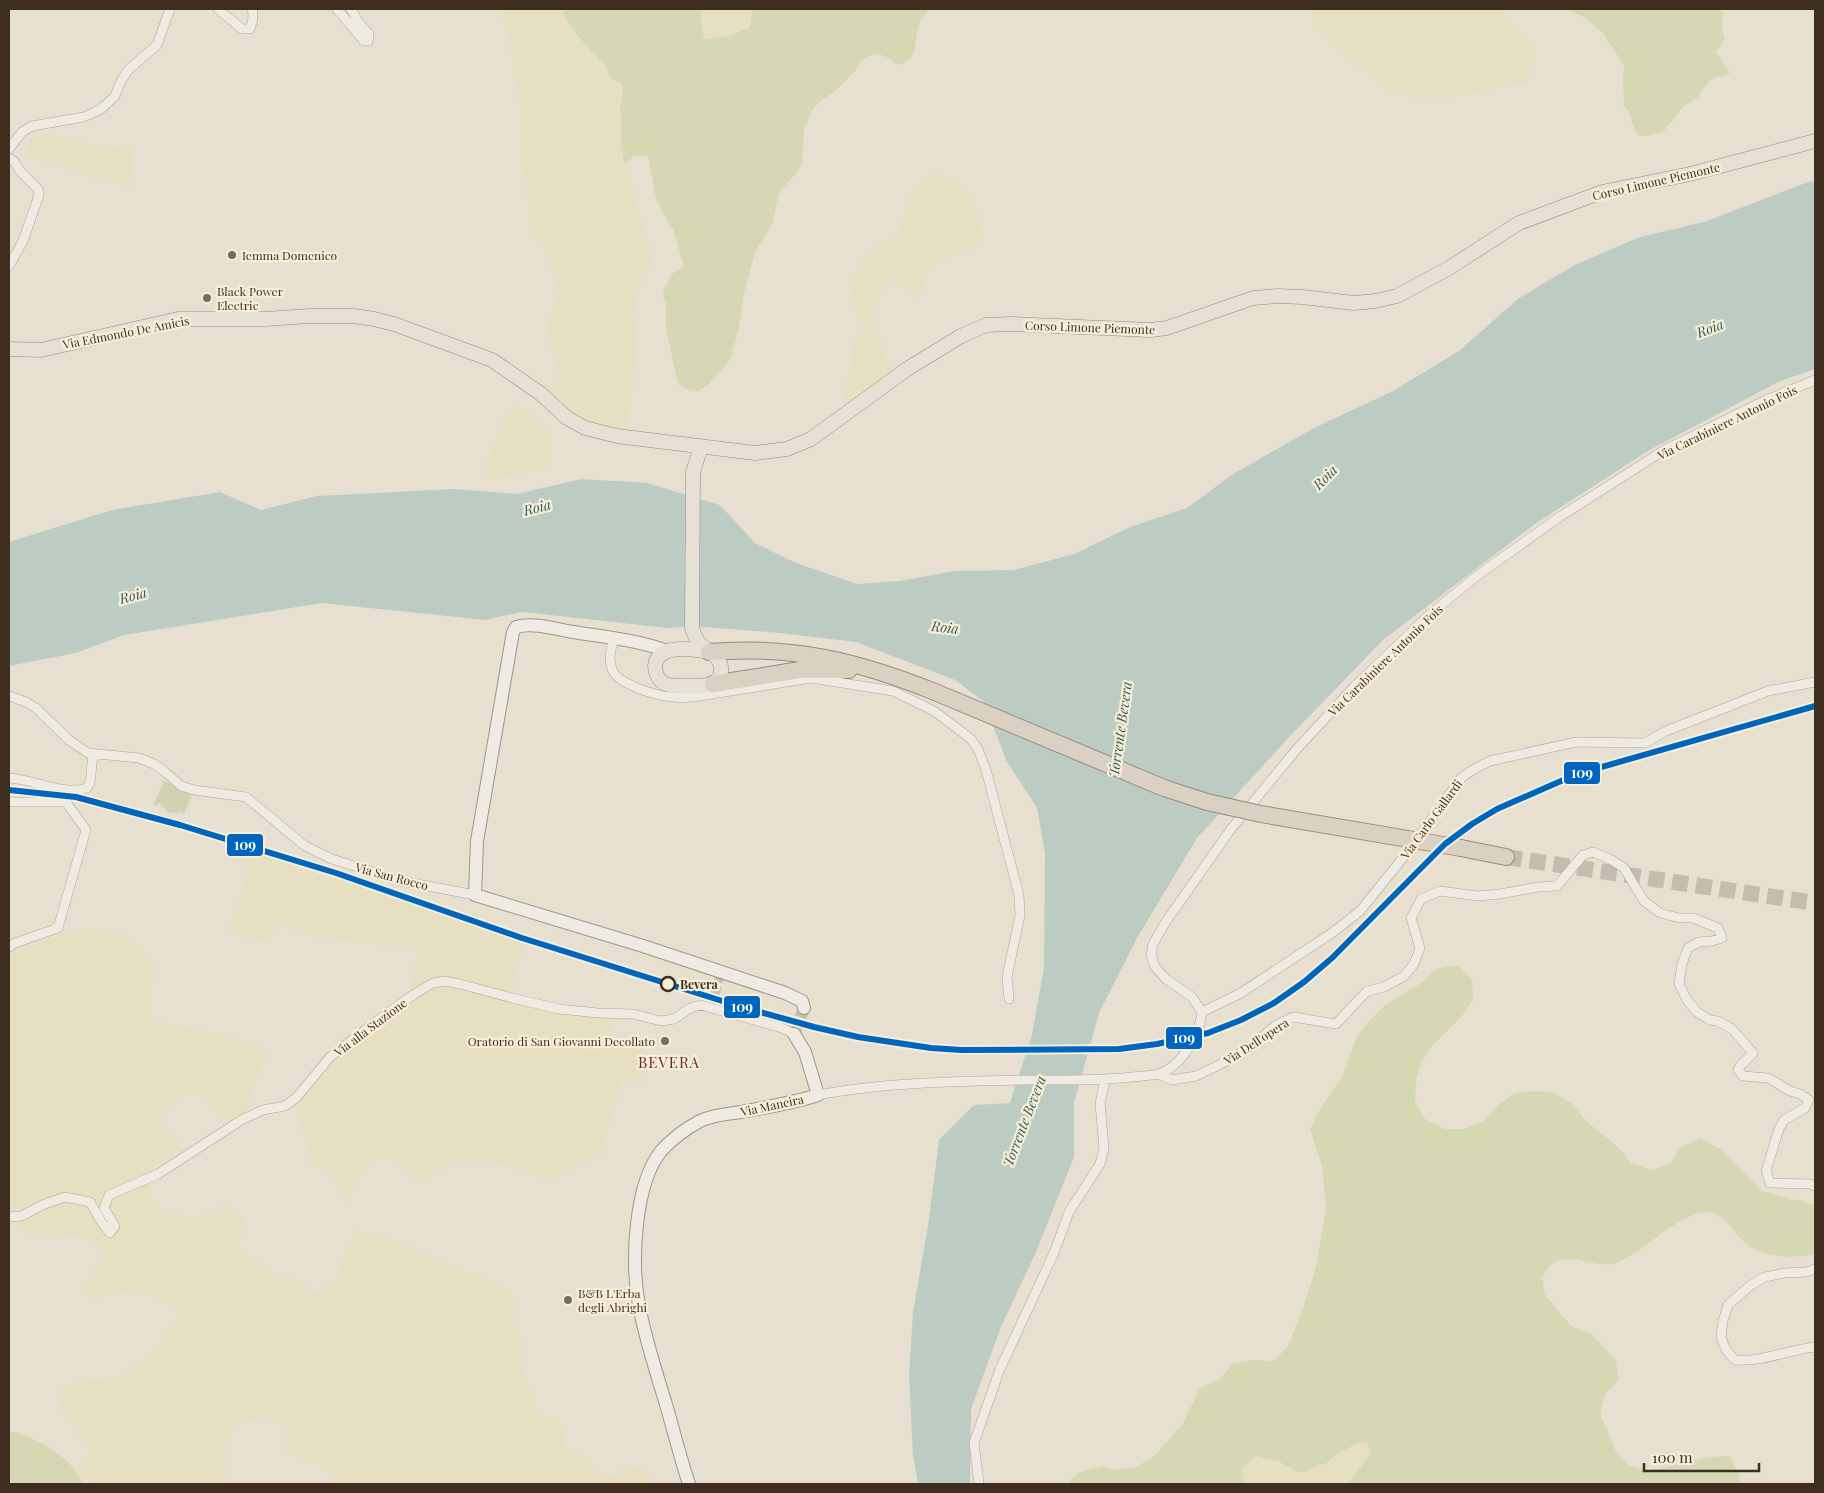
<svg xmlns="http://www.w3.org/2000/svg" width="1824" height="1493" font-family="'Playfair Display',serif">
<rect width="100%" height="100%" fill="#e7e0d1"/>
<path fill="#e6dfc2" d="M500,9H564L563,14L576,33L596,56L602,60L611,79L620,83L623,89V100L620,112L622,119L620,137L622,156L653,260L642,275L634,313L637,355L626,430L593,423L577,417L525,375L554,388L560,376L547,330L559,292L548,252L530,229L529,200L520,153L522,122L519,91L514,75L511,43Z
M702,9H751L752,14L749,28L726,37L703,40L701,23Z
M1312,9H1504L1507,21L1530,45L1536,55L1529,70L1528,84L1508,85L1448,98H1419L1405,95L1386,88L1378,79L1349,59L1328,41L1312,22Z
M48,134L94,145L133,151L130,185L105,181L28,154L30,141Z
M936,175L958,183L970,195L979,222L984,243L970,249L953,254L935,265L929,271L918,299L890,277L873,309V331L886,351L882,356L896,374L847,405L844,396L848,377L853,362L852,347L856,339L866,330L867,326L856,311L850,287L853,276L868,254L900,233L908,200L918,185Z
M514,407L529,415L549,433L552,440L551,462L549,468L506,477H488L485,470L508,410Z
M254,848L370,886L524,940L512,989L538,1005L605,1015L615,1019L609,1040L650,1052L641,1081L622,1080L600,1154L559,1176L556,1183L505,1164L463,1160L448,1164L422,1182L392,1159H376L354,1182L350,1202L329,1171L312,1165L295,1103L359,1039L408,1003L418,948L314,937L277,921L269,942L230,934Z
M87,928L132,938L153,964L150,1020L233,1038L267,1050L251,1091L249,1111L229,1122L203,1097L185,1093L156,1117L182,1150L155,1165L149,1198L161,1209L191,1218L216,1214L225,1205L245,1219L237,1248L280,1278L287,1272L311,1293L324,1290L336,1280L355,1231L401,1244L507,1290L516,1303L513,1319L520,1339L523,1376L535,1394L536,1412L541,1416L558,1420L563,1428L564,1447L587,1459L598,1473L615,1476L627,1469L639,1468L651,1476L653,1484H332L329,1474L321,1464L308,1461L285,1448L289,1431L280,1421L264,1417L247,1421L235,1427L227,1442L224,1464L225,1484H102L81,1478L75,1473L87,1459L90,1447L59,1406L63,1391L81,1381L103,1380L123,1375L158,1349L163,1338L182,1312L166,1299L144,1294L123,1292L96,1298L80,1293L94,1274L102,1258V1248L89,1238L62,1235H32L17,1222H9V953L66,932Z
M1364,1442L1368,1444L1371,1451L1349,1484H1244L1241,1469L1256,1456L1280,1462L1293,1471L1306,1472L1316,1466L1325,1464L1337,1454L1356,1444Z"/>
<path fill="#d6d7b3" d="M564,9H702L701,23L704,39L726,37L749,28L752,14L751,9H931C926,13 921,18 919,24C913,43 921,60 897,65L889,58L879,54L869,56L860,62L855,71L837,90L819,102L812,110L804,131L802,164L796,174L781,190L777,201L773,223L755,252L744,294L739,328L730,360L708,385L699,391L687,389L678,383L666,329V305L663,294L667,282L673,273L684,267L674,231L660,208L655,194L648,156H634L625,164C620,150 621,136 621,121C622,117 620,114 620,110C622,100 624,93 621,83L611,79C606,62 599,60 588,47C578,37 571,26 563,14Z
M1565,9H1723L1722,30L1725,39L1716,52L1730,73L1723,77H1716L1709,81L1697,98L1682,108L1663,132L1647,136H1639L1634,129L1629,112L1624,106L1623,75L1625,67L1603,33L1584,17Z
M1457,965L1472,979L1473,999L1462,1016L1433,1045L1421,1062L1416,1081L1415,1101L1425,1119L1444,1129H1465L1484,1121L1498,1105L1515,1093L1535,1091L1555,1093L1572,1104L1586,1121L1618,1147L1631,1163L1651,1170L1670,1164L1681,1147L1701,1138L1720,1149L1762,1191L1815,1205V1254C1790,1259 1759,1259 1740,1238C1734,1231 1725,1218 1716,1214C1690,1203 1651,1245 1630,1256C1625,1259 1617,1263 1612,1264C1594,1267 1572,1253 1555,1262C1550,1264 1546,1272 1542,1276L1545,1295L1571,1326L1591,1334L1616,1360L1619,1380L1605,1394L1600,1413L1615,1450L1628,1465L1649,1471L1708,1457L1730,1456L1739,1474L1741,1484H1349L1371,1452L1368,1444L1364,1442L1356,1444L1337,1454L1325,1464L1316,1466L1306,1472H1297L1280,1462L1256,1456L1241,1469L1244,1484H1067L1078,1473L1103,1466L1115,1470L1136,1467L1154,1456L1182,1425L1200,1388L1220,1379L1233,1363L1253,1360L1274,1361L1288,1346L1303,1308L1316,1267L1326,1207L1322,1166L1310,1129L1320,1109L1343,1075L1357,1036L1370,1020L1385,1005L1421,983L1436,969Z
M15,1432C38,1439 76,1460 82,1484H9V1433Z"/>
<path fill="#d1d1b3" d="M164,781L192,795L184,814L179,812L178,814L172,812L171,813L166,811V809L160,806L161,804L159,803L157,806L153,805Z"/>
<path fill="#bcccc2" d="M1815,181V369L1780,381L1646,452L1535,524L1383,640L1292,734L1197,838L1137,938L1099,1013L1074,1103V1157L1036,1252L1001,1327L971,1409L970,1484H918L913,1455L909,1375L913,1312L928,1226L939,1140L974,1105L1010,1103L1032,1035L1044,967L1045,853L1037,808L1006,760L984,702L955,680L856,642L780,633L694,626L667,628L522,612L485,620L322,603L124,635L76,653L9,666V542L112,510L220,492L261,510L317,496L454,489L517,494L581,479L647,483L720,505L755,543L796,563L857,584L900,581L955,571L1014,570L1074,554L1130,527L1187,508L1233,474L1314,428L1393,391L1459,351L1519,298L1575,265L1637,238L1707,221L1808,182Z"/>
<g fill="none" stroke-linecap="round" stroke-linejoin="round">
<path stroke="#c5bcae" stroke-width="9" stroke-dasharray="9 4.5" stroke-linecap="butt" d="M711,1008L721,972"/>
<path stroke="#c5bcae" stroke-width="12" stroke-dasharray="12 6" stroke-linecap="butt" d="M794,1034L804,1008"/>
<path stroke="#c5bcae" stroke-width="16" stroke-dasharray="16 8" stroke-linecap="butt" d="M1506,857L1815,903"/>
<g stroke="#ada599" stroke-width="10">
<path id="street" d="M218,9L242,29H250C253,22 254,16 252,9
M337,9L364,41H368L369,34L359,23L351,9
M9,149L22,132L32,126L84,117L101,109L115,96L120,83L128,70L157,45L170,9
M9,158L14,161L20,171L38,189L39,195L23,241L9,266
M614,638C611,649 608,658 612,669C618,685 657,696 673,697C680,698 686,697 693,697L811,678L893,691L934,711L971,739L978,749L986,770L1019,895L1020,915L1007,977L1009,999
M9,696L26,702L36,708L69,740L88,753L139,758L154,764L164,771L181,786L194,790L246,797L305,846L332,859L401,881L475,895
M9,778C33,779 63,796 87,788L90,783L93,754
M9,802H66L86,830L58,928L15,943L9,947
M1202,1012L1192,997L1166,979L1155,967L1151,955L1153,944L1165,923L1231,829L1296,750L1354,687L1429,615L1478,575L1561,516L1666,449L1766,400L1815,380
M1202,1012L1241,993L1332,933L1360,911L1406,854L1462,777L1476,768L1490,761L1576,742L1645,743L1666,731L1768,691L1815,682
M1158,1074L1172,1080L1196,1076L1231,1059L1254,1044L1276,1025L1293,1017L1336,1024L1367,991L1384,987L1404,976L1414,964L1420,948L1411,918L1421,899L1440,891L1478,896L1500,894L1538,887L1557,886L1583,855L1593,852L1610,859L1624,868L1644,901L1660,913L1679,918H1693L1718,928L1722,938L1712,941L1699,942L1688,948L1682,964L1679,984L1687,1000L1697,1012L1710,1020L1718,1021L1732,1029L1753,1053L1740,1066L1738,1070L1743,1076L1768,1078L1790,1091L1800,1094L1809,1100L1805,1108L1784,1120L1779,1129L1766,1171L1770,1183L1811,1184L1815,1186
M818,1095C887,1082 963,1081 1033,1080C1066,1080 1099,1081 1132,1077C1140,1076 1150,1076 1158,1074C1182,1067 1199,1035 1202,1012
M9,1217L22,1216L42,1205L65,1197L90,1202L102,1223L110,1233L115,1226L104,1208L109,1195L158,1174L243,1119L263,1110L285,1106L297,1097L330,1057L370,1026L413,995L433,983L445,981L460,984L512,998L559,1009L598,1013L633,1014L661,1021L674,1019L690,1008L701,1005L782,1028L794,1034
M1815,1269L1806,1272L1785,1273L1765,1277L1751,1285L1728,1305L1723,1321L1721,1337L1726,1350L1735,1360C1763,1362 1788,1350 1815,1347
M979,1484L974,1443L1000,1369L1054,1253L1069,1212L1100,1164L1104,1148L1100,1103L1105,1080"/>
</g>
<g stroke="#9c958a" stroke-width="14">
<path id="secondary" d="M667,651C637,640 605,637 573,632C556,629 533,622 516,627L513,632L477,841L475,895L643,946L785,993L802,1001L804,1008
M689,1484C680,1457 673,1428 665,1401C655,1369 645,1338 639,1305C631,1264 634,1185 661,1151C671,1140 687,1128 700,1121C712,1115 728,1114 741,1112C767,1107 793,1103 818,1095L805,1052L794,1034"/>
</g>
<g stroke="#928b80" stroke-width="15">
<path id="primary" d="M9,349L41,350L178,319H266L309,316H354L374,319L394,324L492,360L541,394L567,418L585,428L617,436L755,453L787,449L811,439L907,369L961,336L986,325L1012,324L1150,330L1167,328L1253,298L1278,296L1302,297L1354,303L1375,301L1397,296L1449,268L1519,223L1602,192L1690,174L1815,141
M701,447L693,472L692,628C694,634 696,640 701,645C708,652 719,655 721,667C723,688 700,686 686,686C679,686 670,687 663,683C658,679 655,672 655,666C658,643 693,649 709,652"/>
</g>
<g stroke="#928b80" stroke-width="18">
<path id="highway" d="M709,652C792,645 858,661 935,692
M713,684L800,670H849
M1461,848L1506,857"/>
</g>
<use href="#street" stroke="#efebe3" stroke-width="9"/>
<use href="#secondary" stroke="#efebe3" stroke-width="12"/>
<use href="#primary" stroke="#e6e1d4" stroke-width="14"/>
<use href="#highway" stroke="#dad1c2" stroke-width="16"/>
<g stroke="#928b80" stroke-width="18" stroke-linecap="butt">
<path id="highway-bridge" d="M935,692L1164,788L1207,802L1261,814L1461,848"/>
</g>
<use href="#highway-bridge" stroke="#dad1c2" stroke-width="16"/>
<g stroke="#f7eed8" stroke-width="10">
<path id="rail-1" d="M9,790L76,797L180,825L336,873L522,938L735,1005L814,1027L858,1037L931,1048L962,1050L1119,1049L1157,1044L1208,1033L1241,1020L1274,1003L1304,982L1332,958L1445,844L1472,824L1497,809L1577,774L1815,706"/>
</g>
<use href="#rail-1" stroke="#0065bd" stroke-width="6"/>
</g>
<g fill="#786c5e" stroke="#f7eed8" stroke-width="2">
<circle cx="232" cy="255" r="5"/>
<circle cx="207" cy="298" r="5"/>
<circle cx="665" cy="1041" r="5"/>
<circle cx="568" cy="1300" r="5"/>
</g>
<circle fill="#f7eed8" stroke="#3d2e20" stroke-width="2.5" cx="668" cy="984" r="7"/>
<g text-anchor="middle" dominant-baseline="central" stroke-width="4.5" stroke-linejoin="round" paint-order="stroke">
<g font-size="12" fill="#3d2e20" stroke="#f7eed8">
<text transform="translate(1656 181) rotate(-13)">Corso Limone Piemonte</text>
<text transform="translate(1090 327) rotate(2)">Corso Limone Piemonte</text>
<text transform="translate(126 332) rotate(-11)">Via Edmondo De Amicis</text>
<text transform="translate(1727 422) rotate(-26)">Via Carabiniere Antonio Fois</text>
<text transform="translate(1385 660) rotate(-44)">Via Carabiniere Antonio Fois</text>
<text transform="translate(1431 819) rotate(-54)">Via Carlo Gallardi</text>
<text transform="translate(392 876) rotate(15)">Via San Rocco</text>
<text transform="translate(370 1027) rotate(-37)">Via alla Stazione</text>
<text transform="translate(1256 1041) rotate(-33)">Via Dell'opera</text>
<text transform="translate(772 1105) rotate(-12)">Via Maneira</text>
</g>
<g font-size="12" fill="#3d2e20" stroke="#f7eed8" text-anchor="start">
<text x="242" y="255">Iemma Domenico</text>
<text x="217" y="291">Black Power<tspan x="217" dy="14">Electric</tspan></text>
<text x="655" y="1041" text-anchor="end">Oratorio di San Giovanni Decollato</text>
<text x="578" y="1293">B&amp;B L'Erba<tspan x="578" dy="14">degli Abrighi</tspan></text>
</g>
<g font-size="12" font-weight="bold" fill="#3d2e20" stroke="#f7eed8" text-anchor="start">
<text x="680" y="984">Bevera</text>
</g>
<g font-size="14" font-style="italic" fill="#2f5d5a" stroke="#f7eed8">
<text transform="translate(1710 328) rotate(-21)">Roia</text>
<text transform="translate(1325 477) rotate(-46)">Roia</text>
<text transform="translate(537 507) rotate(-14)">Roia</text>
<text transform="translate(133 595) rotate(-15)">Roia</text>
<text transform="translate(945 627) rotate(6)">Roia</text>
<text transform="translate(1120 729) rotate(-82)">Torrente Bevera</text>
<text transform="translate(1024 1121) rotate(-69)">Torrente Bevera</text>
</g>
<g font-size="15" letter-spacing="1" fill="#6b2e1e" stroke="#f7eed8">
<text x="669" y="1062">BEVERA</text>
</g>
</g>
<g stroke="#f7eed8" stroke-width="2">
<rect x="1563" y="761" width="38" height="24" rx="5" fill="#0065bd"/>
<rect x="226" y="833" width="38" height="24" rx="5" fill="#0065bd"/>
<rect x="723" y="995" width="38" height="24" rx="5" fill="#0065bd"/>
<rect x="1165" y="1026" width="38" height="24" rx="5" fill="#0065bd"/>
</g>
<g font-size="14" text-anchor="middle" font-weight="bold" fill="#fff">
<text x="1582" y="778">109</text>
<text x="245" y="850">109</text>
<text x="742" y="1012">109</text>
<text x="1184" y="1043">109</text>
</g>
<rect width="1824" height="1493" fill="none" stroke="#3d2e20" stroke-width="20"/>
<path d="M1644 1463v8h115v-8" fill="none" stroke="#3d2e20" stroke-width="2.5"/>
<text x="1652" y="1463" font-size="15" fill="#3d2e20" stroke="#f7eed8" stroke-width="4" paint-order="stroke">100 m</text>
</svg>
